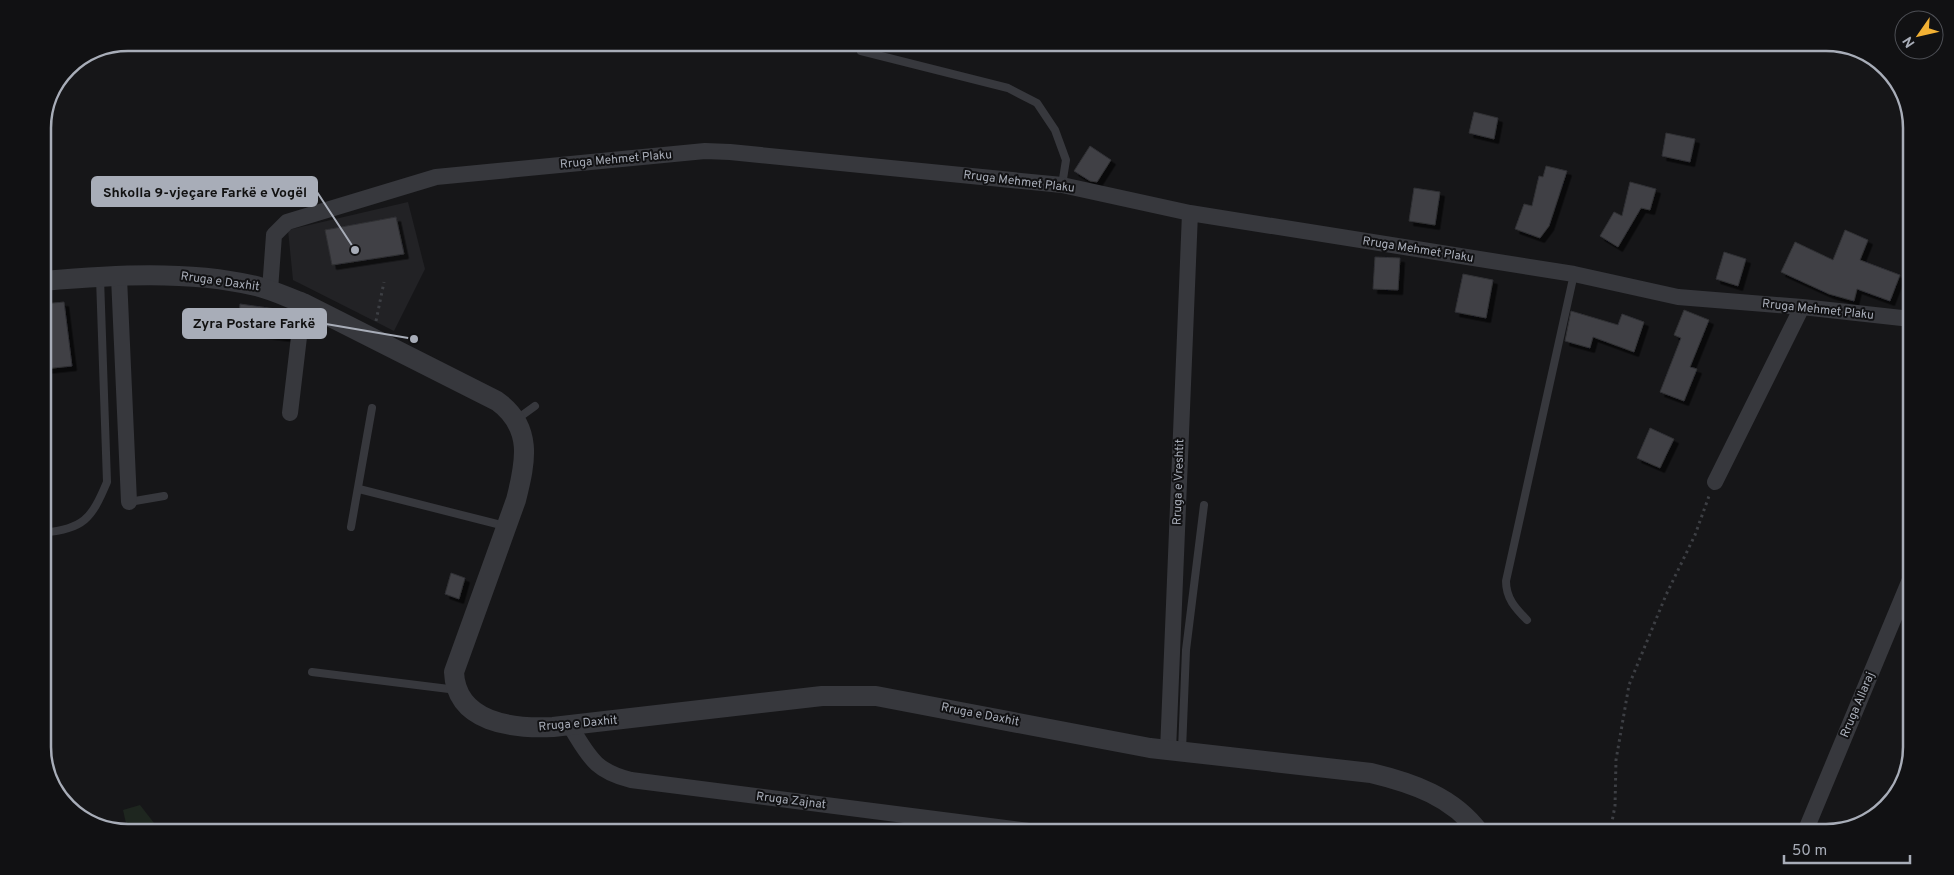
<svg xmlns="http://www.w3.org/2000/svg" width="1954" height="875" font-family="Overpass,sans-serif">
<defs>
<filter id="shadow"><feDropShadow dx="4.5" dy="4.5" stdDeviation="0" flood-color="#0009"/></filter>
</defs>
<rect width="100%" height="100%" fill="#161618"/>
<path fill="#222225" d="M408,202L425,269L394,331L293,280L288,230Z"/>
<path fill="#1e261f" d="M140,805L161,832H128L123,810Z"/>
<path fill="#404145" stroke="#303034" filter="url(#shadow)" d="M1474,112L1498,118L1494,139L1469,133Z
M1666,133L1695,139L1690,162L1662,156Z
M1090,146L1111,160L1097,182L1090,181L1074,171Z
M1546,166L1567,171L1549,226L1540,238L1515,229L1524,204L1532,206L1539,176L1543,177Z
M1630,182L1656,189L1650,210L1641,208L1618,247L1600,236L1614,212L1622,216Z
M1414,188L1440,192L1435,225L1409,221Z
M396,217L404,254L332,265L325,230Z
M1845,230L1868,240L1860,260L1900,275L1890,301L1857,289L1854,301L1829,294L1781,272L1795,242L1833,260Z
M1724,252L1746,259L1738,286L1716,279Z
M1375,257L1400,258L1398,290L1373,289Z
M1463,274L1493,280L1486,318L1455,312Z
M64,302L72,366L44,369L43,304Z
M240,304L290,311L287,337L238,331Z
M1684,310L1709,320L1690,367L1697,369L1684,401L1660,392L1681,338L1674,335Z
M1571,311L1618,325L1622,314L1644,322L1634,352L1593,337L1590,348L1565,341Z
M1650,428L1674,439L1660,468L1637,458Z
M451,573L465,578L459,599L445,594Z"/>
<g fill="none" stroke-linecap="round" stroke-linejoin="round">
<path stroke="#3d3f44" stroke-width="3" stroke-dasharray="2.5 4" stroke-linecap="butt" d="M376,321L384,282
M1610,832L1615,806L1616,760L1629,685L1666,595L1695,535L1709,496"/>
<path stroke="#37383d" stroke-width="8" d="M861,51L1008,88L1037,103L1055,130L1066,160L1062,185
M517,419L535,406
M359,489L505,526
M129,502L164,496
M351,527L372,408
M43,533C84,528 91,520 107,482L100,278
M1527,620C1515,608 1506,598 1506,581L1574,274
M312,672L457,690
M1182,750L1186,650L1204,505"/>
<path stroke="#37383d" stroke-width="16" d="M119,277L129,502
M270,290L274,235L287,222L436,177L705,151L730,152L1062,185L1190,213L1574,274L1678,297L1802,307L1911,319
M290,413L303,303
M1715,482L1802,307
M570,726C589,756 594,771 631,780L1037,832
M1168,751L1190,213
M1806,831L1826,832
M1805,832L1911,577"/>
<path stroke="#37383d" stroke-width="20" d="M43,281C112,275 188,270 256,286C272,290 287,297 303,303L497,401C533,427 526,461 516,500L454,672C456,723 513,729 553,727L822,696H876L1150,748L1371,773C1413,783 1453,797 1479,832"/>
</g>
<g text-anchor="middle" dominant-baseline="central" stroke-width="4" stroke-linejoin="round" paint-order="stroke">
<g font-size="12" fill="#a8adb8" stroke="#111113">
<text transform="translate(616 160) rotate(-5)">Rruga Mehmet Plaku</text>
<text transform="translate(1019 182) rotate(7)">Rruga Mehmet Plaku</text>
<text transform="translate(1418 250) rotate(9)">Rruga Mehmet Plaku</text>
<text transform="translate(220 282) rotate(8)">Rruga e Daxhit</text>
<text transform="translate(1818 310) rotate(6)">Rruga Mehmet Plaku</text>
<text transform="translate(1179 482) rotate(-88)">Rruga e Vreshtit</text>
<text transform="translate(1858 705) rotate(-67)">Rruga Allaraj</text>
<text transform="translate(980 715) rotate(11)">Rruga e Daxhit</text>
<text transform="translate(578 724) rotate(-5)">Rruga e Daxhit</text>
<text transform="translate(791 801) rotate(7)">Rruga Zajnat</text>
</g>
</g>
<path d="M0 0H1954V875H0ZM128 51H1826A77 77 0 0 1 1903 128V747A77 77 0 0 1 1826 824H128A77 77 0 0 1 51 747V128A77 77 0 0 1 128 51Z" fill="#111113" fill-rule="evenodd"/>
<path fill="none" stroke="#a8adb8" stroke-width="2.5" d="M128 51H1826A77 77 0 0 1 1903 128V747A77 77 0 0 1 1826 824H128A77 77 0 0 1 51 747V128A77 77 0 0 1 128 51Z"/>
<path fill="none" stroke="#a8adb8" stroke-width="2" d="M355 250L317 192M414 339L326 324"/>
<g fill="#a8adb8" stroke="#111113" stroke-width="2">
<circle cx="355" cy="250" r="5"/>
<circle cx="414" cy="339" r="5"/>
</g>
<g fill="#a8adb8" stroke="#a8adb8" stroke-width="2">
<rect x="92" y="177" width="225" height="29" rx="5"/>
<rect x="183" y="309" width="143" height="29" rx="5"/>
</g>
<g font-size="14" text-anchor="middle" font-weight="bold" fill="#111">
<text x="205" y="197">Shkolla 9-vjeçare Farkë e Vogël</text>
<text x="254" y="328">Zyra Postare Farkë</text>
</g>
<g transform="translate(1919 35) rotate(236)"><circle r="24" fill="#111113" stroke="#4d4f55"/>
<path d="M0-4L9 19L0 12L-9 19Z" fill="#f2b134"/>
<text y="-8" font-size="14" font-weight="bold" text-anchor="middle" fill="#a8adb8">N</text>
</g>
<path d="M1784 855v8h126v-8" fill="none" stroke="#a8adb8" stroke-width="2.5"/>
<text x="1792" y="855" font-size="15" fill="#a8adb8" stroke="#111113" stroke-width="4" paint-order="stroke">50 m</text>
</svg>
